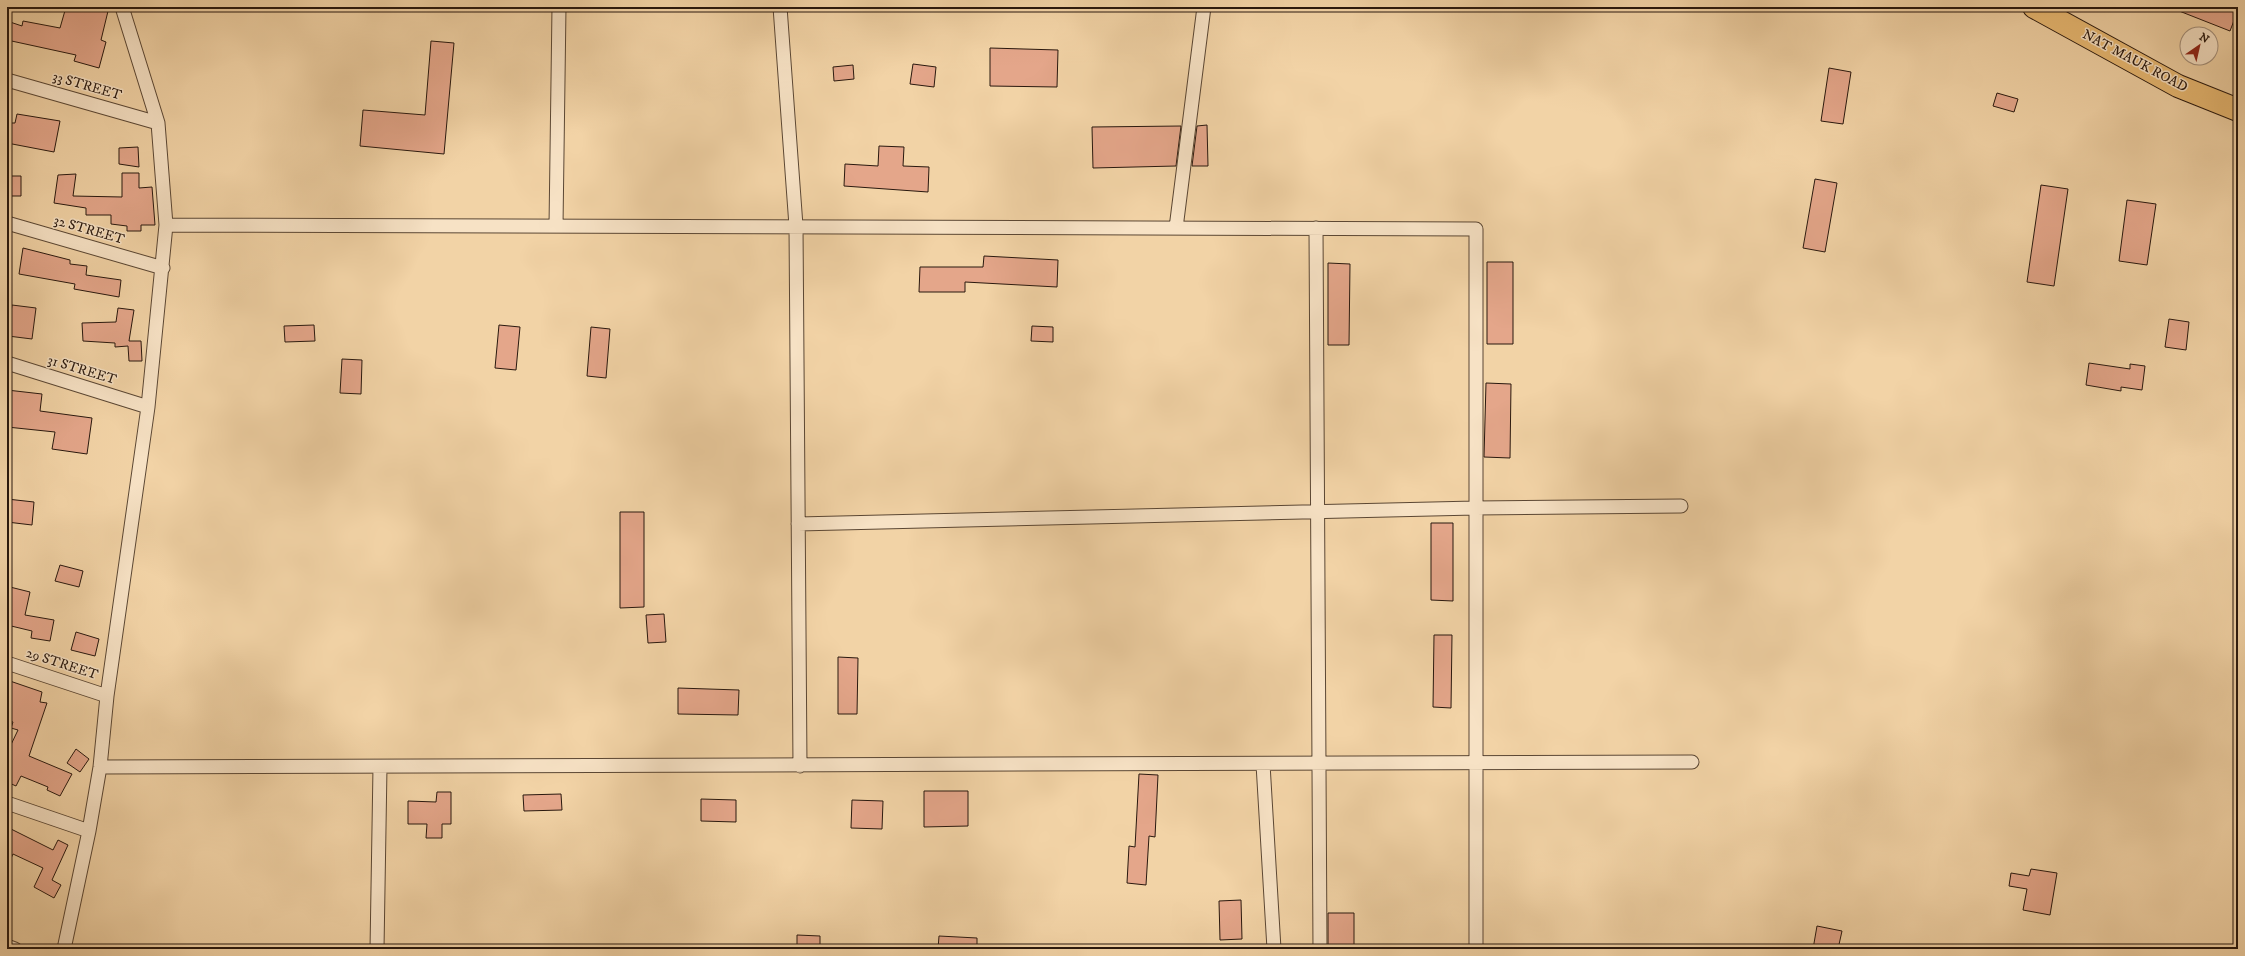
<svg xmlns="http://www.w3.org/2000/svg" width="2245" height="956" font-family="'IM FELL DW Pica',serif">
<rect width="100%" height="100%" fill="#f2d3a6"/>
<filter id="stains"><feTurbulence type="fractalNoise" baseFrequency=".005" numOctaves="4"/><feColorMatrix values="0 0 0 0 .2 0 0 0 0 .09 0 0 0 0 .02 0 0 0 .5 -.17"/></filter>
<radialGradient id="worn" r=".72"><stop offset=".6" stop-color="#630" stop-opacity="0"/><stop offset="1" stop-color="#630" stop-opacity=".3"/></radialGradient>
<path fill="#e4a68a" stroke="#29180e" d="M66,7H109L101,40L106,42L99,68L74,61L76,55L7,40V21L22,26L23,21L60,28Z
M2169,7H2238V10L2230,31Z
M431,41L454,43L444,154L360,146L363,110L425,115Z
M990,48L1058,50L1057,87L990,86Z
M913,64L936,67L934,87L910,84Z
M853,65L854,79L834,81L833,67Z
M1829,68L1851,72L1843,124L1821,121Z
M1997,93L2018,99L2014,112L1993,106Z
M17,114L60,121L54,152L7,143V123H15Z
M1207,125L1208,166H1192L1197,126Z
M1181,126L1176,166L1093,168L1092,127Z
M879,146L904,147L903,166L929,167L928,192L844,186L845,164L878,166Z
M138,147L139,167L119,164V148Z
M122,173H139V188L152,187L155,225H141V231H127V226L111,224V215H86V208L54,203L58,175L76,174L73,196L122,197Z
M7,176H21V196H7Z
M1815,179L1837,183L1825,252L1803,248Z
M2041,185L2068,189L2054,286L2027,282Z
M2127,200L2156,204L2147,265L2119,261Z
M23,248L70,260V264L87,266L86,275L121,280L119,297L74,289L75,284L19,274Z
M984,256L1058,260L1057,287L965,282V292H919L920,267H983Z
M1487,262H1513V344H1487Z
M1328,263L1350,264L1349,345H1328Z
M12,305L36,308L32,339L8,336Z
M118,308L134,310L129,341H141L142,361H129L128,346L115,347V343L83,341L82,323L116,322Z
M2169,319L2189,322L2186,350L2165,347Z
M314,325L315,341L285,342L284,326Z
M499,325L520,327L516,370L495,368Z
M1032,326L1053,327V342L1031,341Z
M591,327L610,329L606,378L587,376Z
M342,359L362,360L361,394L340,393Z
M2089,363L2130,369V364L2145,366L2142,390L2121,387V391L2086,385Z
M1486,383L1511,384L1510,458L1484,457Z
M7,390L42,394L40,411L92,418L87,454L52,449L55,432L7,427Z
M7,499L34,502L32,525L7,522Z
M620,512H644V607L620,608Z
M1431,523H1453V601L1431,600Z
M60,565L83,571L79,587L55,581Z
M10,587L30,592L25,615L54,620L50,641L31,638L32,631L7,625V598Z
M664,614L666,642L648,643L646,615Z
M76,632L99,639L95,656L71,650Z
M1434,635H1452L1451,708L1433,707Z
M838,657L858,658L857,714H838Z
M7,680L42,692L40,702L47,703L29,756L72,774L60,796L47,790L48,787L21,776L16,786L7,782V753L18,730L11,728L13,722L7,720Z
M678,688L739,690L738,715L678,714Z
M76,749L89,759L80,772L67,763Z
M1139,774L1158,775L1155,837L1149,836L1146,885L1127,883L1129,846L1135,847Z
M924,791H968V826L924,827Z
M437,792H451V824H442V838H426L427,824H408V801L436,802Z
M561,794L562,810L524,811L523,795Z
M701,799L736,800V822L701,821Z
M852,800L883,801L882,829L851,828Z
M7,827L53,850L58,840L68,845L52,880L61,885L54,898L34,887L43,868L13,854L7,867Z
M2031,869L2057,873L2050,915L2023,910L2027,889L2009,886L2011,873L2029,876Z
M1241,900L1242,939L1220,940L1219,901Z
M1328,913H1354V949H1328Z
M1817,926L1842,931L1838,949H1813Z
M797,935L820,936V949H797Z
M939,936L977,938V949H938Z"/>
<g fill="none" stroke-linecap="round" stroke-linejoin="round">
<g stroke="#5b4734" stroke-width="15">
<path id="minor" d="M780,7L796,226L800,766
M7,80L158,123
M7,223L163,268
M166,225L1476,229V949
M556,226L559,7
M1176,228L1204,7
M1316,228L1320,949
M7,363L148,407
M798,524L1475,508L1681,506
M7,663L107,696
M1263,764L1274,949
M100,767L1692,762
M7,803L89,831
M7,946L15,949
M64,949L89,831L100,767L107,696L148,407L166,225L158,123L122,7
M377,949L380,767"/>
</g>
<g stroke="#29180e" stroke-width="24">
<path id="trunk" d="M2034,7L2178,86L2238,110"/>
</g>
<use href="#minor" stroke="#f7e2c5" stroke-width="13"/>
<use href="#trunk" stroke="#e9ba73" stroke-width="22"/>
</g>
<g text-anchor="middle" dominant-baseline="central" stroke-width="3" stroke-linejoin="round" paint-order="stroke">
<g font-size="14" fill="#29180e" stroke="#f7e2c5">
<text transform="translate(2135 61) rotate(28)">NAT MAUK ROAD</text>
<text transform="translate(87 86) rotate(16)">33 STREET</text>
<text transform="translate(89 230) rotate(16)">32 STREET</text>
<text transform="translate(82 370) rotate(17)">31 STREET</text>
<text transform="translate(62 664) rotate(18)">29 STREET</text>
</g>
</g>
<rect width="2245" height="956" fill="none" stroke="#f2d3a6" stroke-width="24"/>
<rect x="8" y="8" width="2229" height="940" fill="none" stroke="#29180e" stroke-width="2"/>
<rect x="12" y="12" width="2221" height="932" fill="none" stroke="#29180e"/>
<g transform="translate(2199 46) rotate(34)"><circle r="19" fill="#f7e2c5" stroke="#a5917c"/>
<path d="M0-3L7 15L0 10L-7 15Z" fill="#8f2418"/>
<text y="-6" font-size="11" font-weight="bold" text-anchor="middle" fill="#29180e">N</text>
</g>
<rect width="100%" height="100%" filter="url(#stains)"/>
<rect width="100%" height="100%" fill="url(#worn)"/>
</svg>
